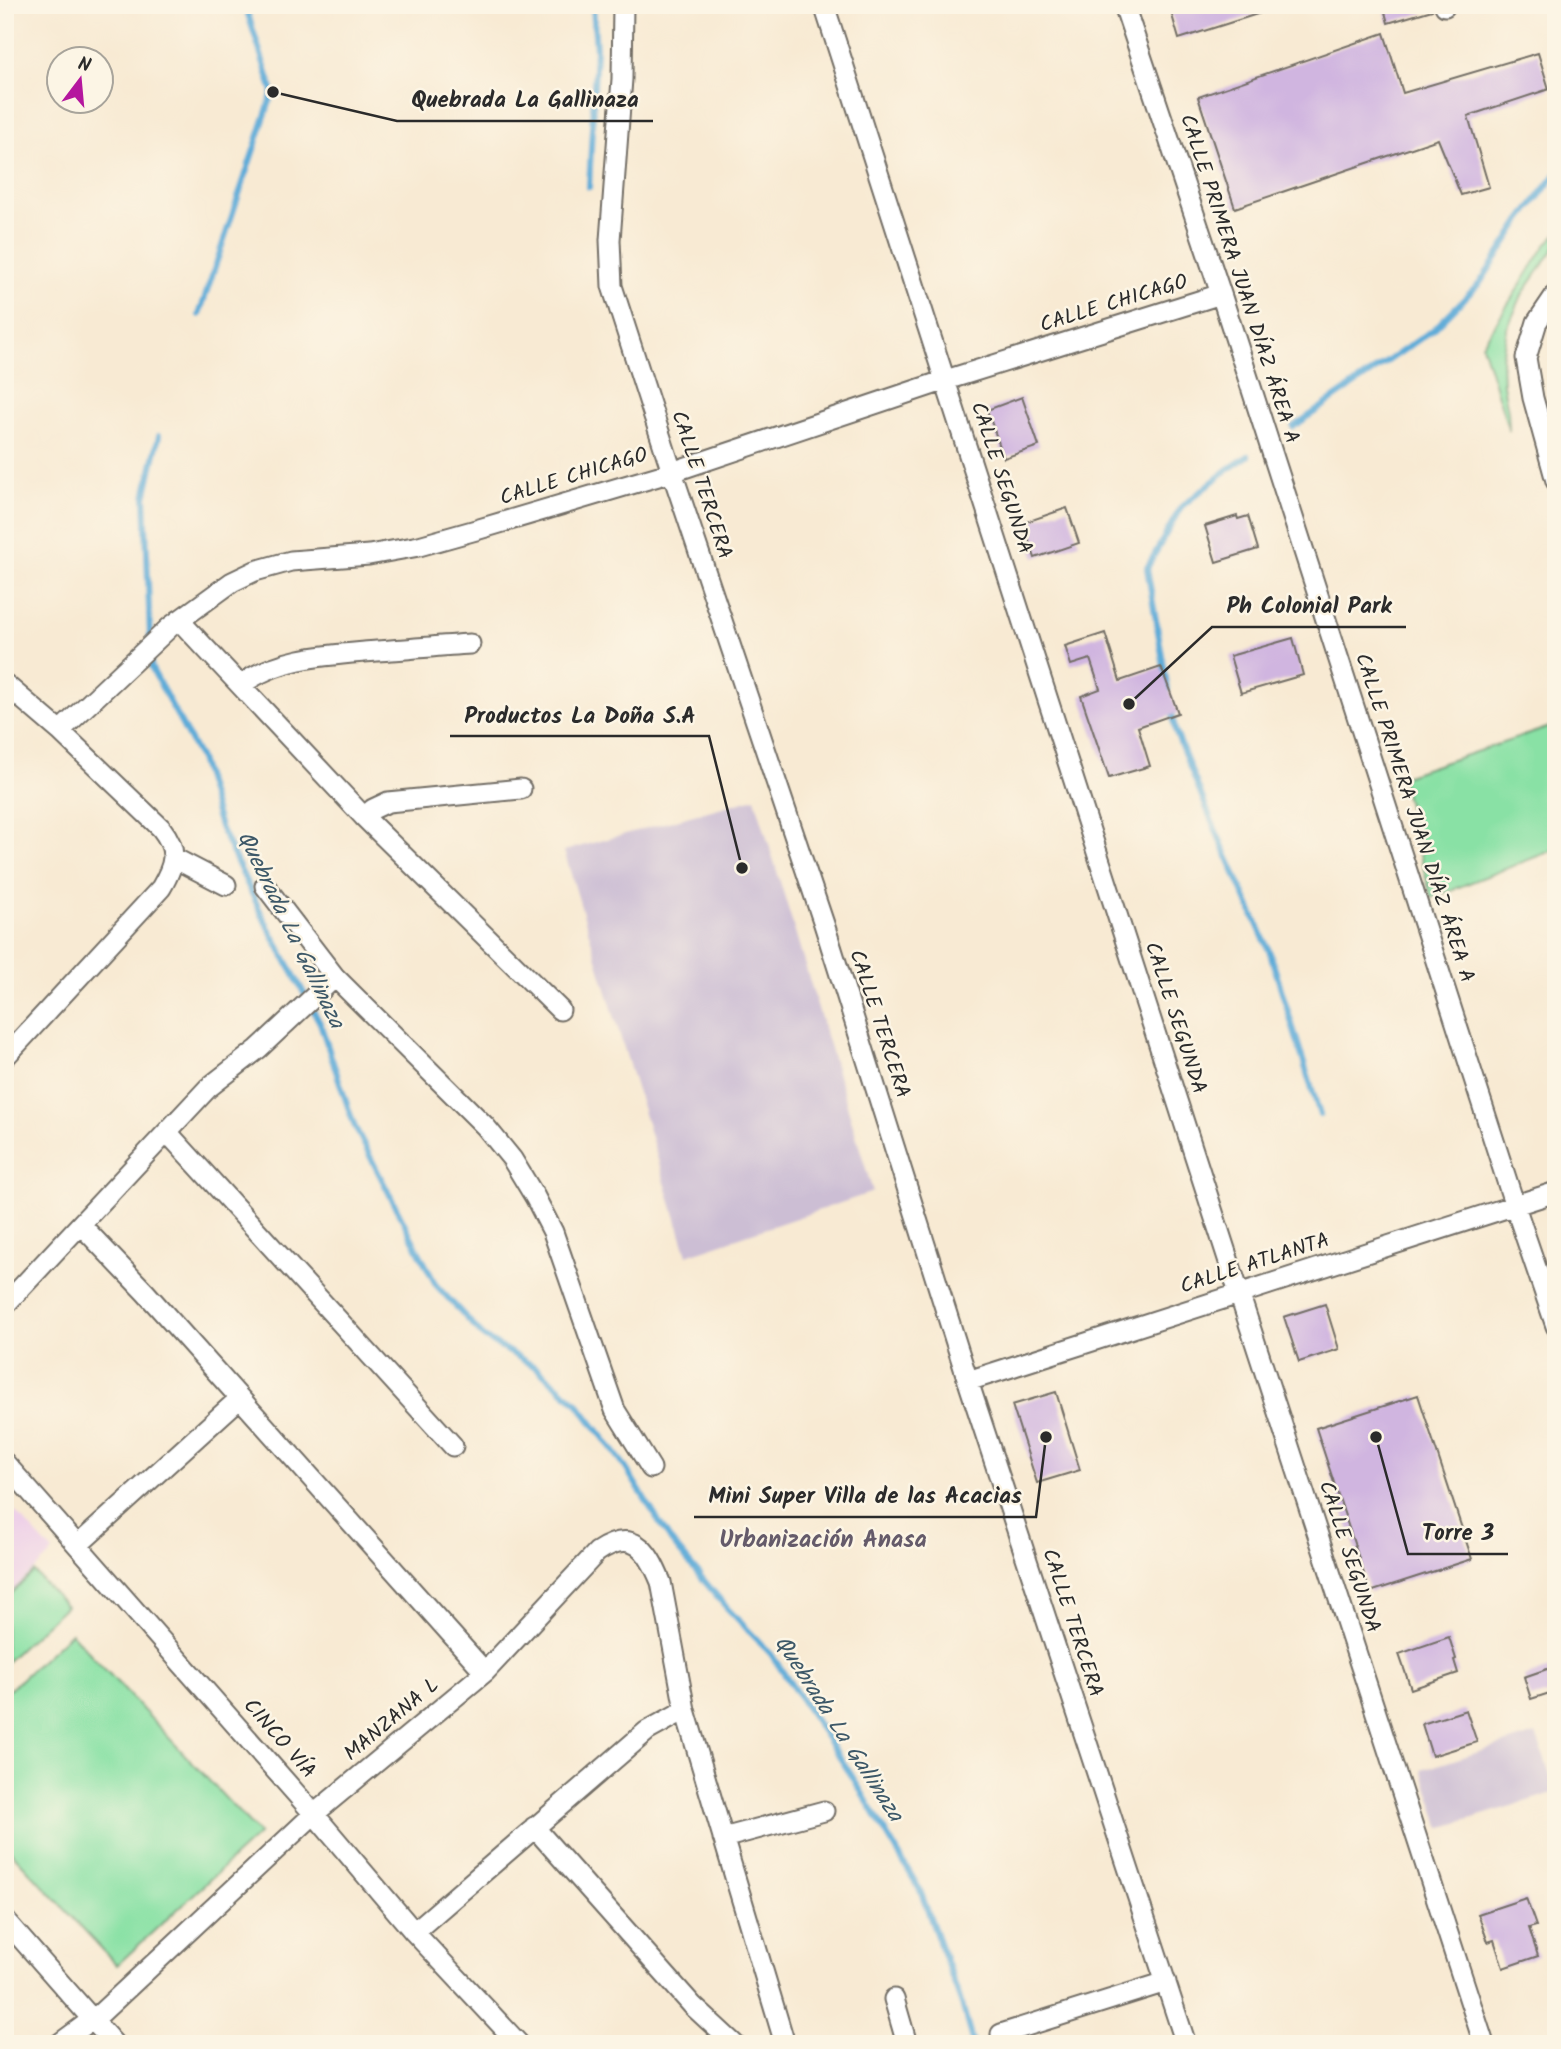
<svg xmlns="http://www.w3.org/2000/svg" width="1561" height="2049" font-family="Kalam,sans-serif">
<rect width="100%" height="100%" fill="#fcf5e5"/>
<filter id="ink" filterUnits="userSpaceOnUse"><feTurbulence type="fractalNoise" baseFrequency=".0143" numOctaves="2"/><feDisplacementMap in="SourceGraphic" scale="14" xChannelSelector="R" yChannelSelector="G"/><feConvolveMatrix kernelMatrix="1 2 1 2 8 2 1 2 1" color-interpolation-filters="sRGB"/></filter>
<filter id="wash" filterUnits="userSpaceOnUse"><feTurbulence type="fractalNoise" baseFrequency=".00686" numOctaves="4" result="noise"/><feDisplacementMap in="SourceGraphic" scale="28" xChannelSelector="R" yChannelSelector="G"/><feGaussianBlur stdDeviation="1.57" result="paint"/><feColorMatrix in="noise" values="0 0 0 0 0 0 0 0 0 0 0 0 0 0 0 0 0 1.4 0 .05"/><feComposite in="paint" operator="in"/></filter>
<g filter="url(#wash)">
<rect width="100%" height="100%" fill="#f8ead3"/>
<path fill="#eed0e8" d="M5,1501L53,1552L5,1598Z"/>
<path fill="#ccbed4" d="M755,798L873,1192L687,1255L564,851Z
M1536,1734L1556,1792L1441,1828L1422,1770Z"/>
<path fill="#89e1a5" stroke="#5a8668" stroke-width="2" d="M1556,234V246L1522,295L1507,329L1502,358L1503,385L1508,411L1509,431L1482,345L1545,246Z
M1556,725V849L1431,898L1401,777Z
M34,1572L66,1606L5,1663V1599Z
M71,1633L259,1834L117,1965L5,1845V1694Z"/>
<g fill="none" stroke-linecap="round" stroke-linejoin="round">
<path stroke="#5eacd8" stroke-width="6" d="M589,187L596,50L593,5
M199,315L273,92L245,5
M1293,427L1434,329L1480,283L1521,220L1556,174
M150,638L145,497L159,436
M150,652L151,667L200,759L220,827L264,919L320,1023L354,1125L436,1285L485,1338L537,1368L577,1403L622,1462L671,1541L727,1608L771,1654L852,1776L920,1890L962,2005L973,2044
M1168,690L1147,568L1181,507L1227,470L1248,456
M1171,707L1175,730L1213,824L1270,953L1320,1115"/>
</g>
<g id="blocks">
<path fill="#d0b5e0" d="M1169,5H1272L1273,9L1179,39Z
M1383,5H1431L1432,10L1388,23Z
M1384,33L1403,93L1538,53L1549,89L1468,116L1489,187L1461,195L1438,139L1235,208L1198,97Z
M1022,397L1039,446L1004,458L987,410Z
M1067,508L1079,543L1035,558L1023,523Z
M1237,516L1238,519L1248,516L1258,549L1216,562L1205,526Z
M1105,633L1120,681L1161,667L1178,713L1138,727L1150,766L1109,778L1081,696L1100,689L1090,659L1071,665L1065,646Z
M1293,638L1303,675L1241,693L1230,656Z
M1325,1304L1339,1349L1299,1362L1284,1317Z
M1056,1392L1080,1470L1037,1483L1012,1405Z
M1418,1395L1472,1559L1370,1592L1316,1428Z
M1449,1637L1456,1659L1454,1660L1458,1673L1411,1689L1399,1654Z
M1556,1666V1691L1531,1699L1524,1677Z
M1466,1710L1477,1742L1432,1756L1422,1724Z
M1526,1898L1536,1926L1529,1928L1538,1956L1503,1968L1494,1940L1488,1942L1478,1914Z"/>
</g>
</g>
<g filter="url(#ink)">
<use href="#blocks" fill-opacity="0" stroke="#736e66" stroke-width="2"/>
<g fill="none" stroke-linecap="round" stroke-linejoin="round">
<g stroke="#736e66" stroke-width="23">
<path id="street" d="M623,5L622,79L610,240L612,286L672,472L824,924L968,1381L1186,2044
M824,5L1239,1293L1484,2044
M1124,5L1221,294L1515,1206L1556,1326
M1445,5V6
M1556,294L1537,322L1526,358L1533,398L1556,481
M179,620L364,817L560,1010
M5,684L60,731L161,828C179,851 175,864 161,888L5,1057
M241,685C279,656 331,655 377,651C408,649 439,646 470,644
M60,731L170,627L232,582L255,571L291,561L369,555L419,546L476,530L672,472L946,380L1221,294
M364,817L373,809L388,802L521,789
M174,858L226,885
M265,886L335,977L485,1126L512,1159L535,1197L553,1232L615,1410L651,1468
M167,1132L453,1446
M81,1225L145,1292L485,1672
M5,1305L208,1088L258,1049L335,977
M968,1381L1556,1192
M5,1463L314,1814L414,1932L519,2044
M78,1545L239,1399
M534,1827L693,2006L734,2044
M723,1838L824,1811
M5,1920L114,2044
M414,1932L647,1731L685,1710
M894,1999L907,2044
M1001,2034L1166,1982
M59,2044L101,2013L314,1814L485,1672L597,1552C633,1528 647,1548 661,1582L685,1710L785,2044"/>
</g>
<use href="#street" stroke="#fff" stroke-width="19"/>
</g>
</g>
<g text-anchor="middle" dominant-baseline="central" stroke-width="5" stroke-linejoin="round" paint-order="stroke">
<g font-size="21" fill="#2b2b2b" stroke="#fcf5e5">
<text transform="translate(1239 279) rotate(72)">CALLE PRIMERA JUAN DÍAZ ÁREA A</text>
<text transform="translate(1114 304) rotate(-17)">CALLE CHICAGO</text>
<text transform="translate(574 477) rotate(-17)">CALLE CHICAGO</text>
<text transform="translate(1001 478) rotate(72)">CALLE SEGUNDA</text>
<text transform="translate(701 485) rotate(72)">CALLE TERCERA</text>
<text transform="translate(1414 818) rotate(72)">CALLE PRIMERA JUAN DÍAZ ÁREA A</text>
<text transform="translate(1175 1018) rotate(72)">CALLE SEGUNDA</text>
<text transform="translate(879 1024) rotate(72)">CALLE TERCERA</text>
<text transform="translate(1255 1264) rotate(-18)">CALLE ATLANTA</text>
<text transform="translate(1349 1557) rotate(72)">CALLE SEGUNDA</text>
<text transform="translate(1072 1623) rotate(72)">CALLE TERCERA</text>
<text transform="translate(392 1720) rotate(-40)">MANZANA L</text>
<text transform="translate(279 1739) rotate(49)">CINCO VÍA</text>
</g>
<g font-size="23" font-style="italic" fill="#3d5868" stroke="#fcf5e5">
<text transform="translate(290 930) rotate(64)">Quebrada La Gallinaza</text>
<text transform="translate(838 1729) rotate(57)">Quebrada La Gallinaza</text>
</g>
<g font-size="24" font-weight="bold" fill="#655b6a" stroke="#fcf5e5">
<text x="823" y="1540">Urbanización Anasa</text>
</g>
</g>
<path fill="none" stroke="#2b2b2b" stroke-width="2.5" d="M273 92L397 121H653M1129 704L1212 627H1406M742 868L709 736H450M1046 1437L1036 1517H694M1376 1437L1408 1554H1508"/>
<g fill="#2b2b2b" stroke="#fcf5e5" stroke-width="2.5">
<circle cx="273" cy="92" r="7"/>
<circle cx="1129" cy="704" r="7"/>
<circle cx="742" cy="868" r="7"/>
<circle cx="1046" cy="1437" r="7"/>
<circle cx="1376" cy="1437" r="7"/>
</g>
<g font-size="23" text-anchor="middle" font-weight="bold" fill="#2b2b2b" stroke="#fcf5e5" stroke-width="5" stroke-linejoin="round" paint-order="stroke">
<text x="525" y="107">Quebrada La Gallinaza</text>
<text x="1309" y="613">Ph Colonial Park</text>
<text x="580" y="723">Productos La Doña S.A</text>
<text x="865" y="1503">Mini Super Villa de las Acacias</text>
<text x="1458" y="1540">Torre 3</text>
</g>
<rect width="1561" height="2049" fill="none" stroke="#fcf5e5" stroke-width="28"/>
<g transform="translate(80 80) rotate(16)"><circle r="33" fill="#fcf5e5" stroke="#a8a49b" stroke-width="2"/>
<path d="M0-5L12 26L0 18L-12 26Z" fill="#b5179e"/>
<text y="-10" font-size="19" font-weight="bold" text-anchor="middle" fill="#2b2b2b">N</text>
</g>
</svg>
